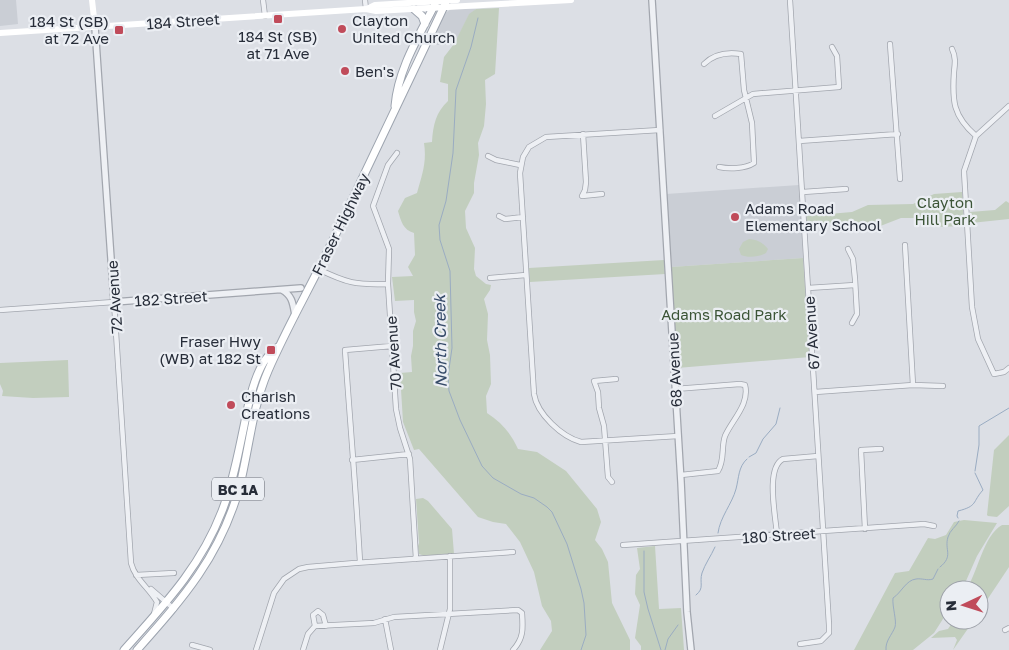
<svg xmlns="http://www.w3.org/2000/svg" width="1009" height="650" font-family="'Golos Text',sans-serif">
<rect width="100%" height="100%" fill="#dcdfe5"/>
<path fill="#caced5" d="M0,0H16L18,24L0,26Z
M451,9H476L469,15L454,45H429L444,14Z
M799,185L800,189L803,258L671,267L666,194Z"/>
<path fill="#c2cebe" d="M499,8L495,74L485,80L486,104L484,126L478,143L479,155L474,183V193L465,211L466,228L475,248L474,269L476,276L486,284L491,285L490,290L484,299L488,314L487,340L490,355L491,384L486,396L487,413C501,422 511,433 518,449L537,452L566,471L597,509L601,522L595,540L602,549L608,562L612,603L630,640V650H540L552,631L551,621L542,606L534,572L520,542L506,524L493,522L478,517L419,449L414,450L403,422L400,373L412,372L411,356L413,346V331L416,321L414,312V300L395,301L392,277L413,276L408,267L415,255L414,233C403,230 401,221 398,211L405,198L417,193C422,175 427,162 424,143L432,142C433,125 436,112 448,101V84L440,82L444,57L454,44L469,14L476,9Z
M962,192L964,226L936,227L916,218H901L870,230L855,226L826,223L807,225L806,216L852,212L868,205L913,204L934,194Z
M1006,201L1009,203V219L971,223L970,212L995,210Z
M749,239C756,239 764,243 768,249L766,253C759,257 748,258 741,255L739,249L743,242Z
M803,258L810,357L677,368L671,267Z
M664,260L665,274L530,282L529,268Z
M68,360L69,397L33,398L2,396L3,391L0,384V363Z
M1009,435V506L997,517L988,516L987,515L994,450Z
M423,498L428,501L452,529L454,554L425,556L419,554L418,546L419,543L416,499Z
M964,520L997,523L977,556L962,590H949L948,611L934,633L913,650H854L895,573L909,571L928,538L935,539L946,535L954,522Z
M1002,525H1009V567L979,612V590H966C978,572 983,536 1002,525Z
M655,546L659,609L681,608L684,650H641V646L635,638L640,605L635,594L636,575L640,569L637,548Z
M954,620H974L953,650L957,640L955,637L931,638L939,631L948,629Z"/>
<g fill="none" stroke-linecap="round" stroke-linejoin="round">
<path stroke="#9aacc2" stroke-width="1" d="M478,18L471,47L456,90L453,153L446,201L439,225L440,240L450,271L452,348L448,376L449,391L460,420L482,466L493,478L521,494L534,498L547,507L552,512L567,544L581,589L584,603L586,635L581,650
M749,457L756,453L763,439L776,424L780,408
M975,471L979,445V426L1009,408
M958,518L957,516L958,511C978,506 972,502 983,490L975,473
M718,533C720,517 732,504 736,489C739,478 738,467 747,459
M644,551V592L648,609L661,650
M940,567C954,556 944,550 948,537C950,530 956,527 959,521
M696,595C705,588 699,583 702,573C705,564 711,556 715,547
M665,650L668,639L678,625
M886,650C885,641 892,635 895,627C897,621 892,606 893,598C901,593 906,580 916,579C922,578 927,581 933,579L938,569"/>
<g stroke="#a2a6ae" stroke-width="6">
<path id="minor" d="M263,0L265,16
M365,0L366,9
M790,0L829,625V633L821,641L800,644
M890,44L900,179
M952,49C956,57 955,64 954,72C952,101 953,116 976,136
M704,64C714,54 728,52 741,54L744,90L752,123L754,163C745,169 729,169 719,167
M1009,106L976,136L964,171L972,307L978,339L994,374L1004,372L1009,368
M715,116L753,94L839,87L837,56L832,47
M660,130L546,137L529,147L523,157L520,173L534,394C537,414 562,437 581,442L678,436
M583,134L586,182L585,190L582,196L602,194
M799,141L898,134
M397,153L388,165L373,206L389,249L388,284L396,409L400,428L410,459L416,559
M488,156L496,160L520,165
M803,192L846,189
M499,216L505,219L523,217
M905,245L913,385
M848,249L853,259L855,279L857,314L852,323
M318,269C347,283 355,285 388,284
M490,278L526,275
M808,288L855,285
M0,310L114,302L131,563C135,579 149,588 157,602L154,614
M675,389L740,384L745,385C750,404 732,420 725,436C721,447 725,460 718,471L681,475
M815,392L913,385L943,386
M352,460L409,454
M612,482L608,477L604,426L599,408L598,392L594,381L616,379
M865,529L861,450L881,449
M777,535C776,518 765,468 783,459L818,456
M623,545L924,524L934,526
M360,562C356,491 350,421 345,350L392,346
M136,575L174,573
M151,589L174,609
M385,619L391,650
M315,626L374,623L394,617L518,610L522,613C523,628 524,638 513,650
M315,626L313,615L318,611L323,615L326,626
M1005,630L1009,628
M192,645L210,650
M256,650L274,593L284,579L299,569L308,567L355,563L513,552
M303,650L308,634L315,626
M440,650L450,609V556"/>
</g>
<g stroke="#a2a6ae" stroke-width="8">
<path id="tertiary" d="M652,0L681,482L687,612L691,650
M95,27L114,302L301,288
M282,290C292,295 293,304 295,315"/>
</g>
<g stroke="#9da4af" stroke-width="9">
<path id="primary" d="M414,9L422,16L425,24
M395,106C398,68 421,33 437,0
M124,650C164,605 200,568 222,511C233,483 238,454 244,426C248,406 252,385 261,367C264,359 271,353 278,347
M137,650C183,598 219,558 239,489C249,450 252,408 268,371C287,327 311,286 332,242C370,162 409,81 447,0"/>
</g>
<use href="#minor" stroke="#eef0f4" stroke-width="4.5"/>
<use href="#tertiary" stroke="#eef0f4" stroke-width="5.5"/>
<path stroke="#fff" stroke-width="6" d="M92,0L95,27
M367,9L375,5L457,0
M0,33L366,9L376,11L571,0"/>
<use href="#primary" stroke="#fff" stroke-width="7"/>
</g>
<g fill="#c04b5a" stroke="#ebeef3" stroke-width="2">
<rect x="273" y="14" width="10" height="10" rx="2.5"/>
<circle cx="342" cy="29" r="5"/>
<rect x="114" y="25" width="10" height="10" rx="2.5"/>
<circle cx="345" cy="71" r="5"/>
<circle cx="735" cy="217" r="5"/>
<rect x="266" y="345" width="10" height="10" rx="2.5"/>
<circle cx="231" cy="405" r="5"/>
</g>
<g text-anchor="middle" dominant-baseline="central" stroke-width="4.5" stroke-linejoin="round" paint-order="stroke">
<rect fill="#ebeef3" stroke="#626771" stroke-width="1" x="212" y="477.5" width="52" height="23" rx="4"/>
<g font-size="14" font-weight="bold" fill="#272d39">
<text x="238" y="489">BC 1A</text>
</g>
<g font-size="15" fill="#272d39" stroke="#ebeef3" text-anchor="start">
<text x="352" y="20">Clayton<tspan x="352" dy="17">United Church</tspan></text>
<text x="109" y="21" text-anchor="end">184 St (SB)<tspan x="109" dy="17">at 72 Ave</tspan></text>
<text x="278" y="36" text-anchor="middle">184 St (SB)<tspan x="278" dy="17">at 71 Ave</tspan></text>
<text x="355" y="71">Ben's</text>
<text x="745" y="208">Adams Road<tspan x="745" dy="17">Elementary School</tspan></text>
<text x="261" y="341" text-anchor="end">Fraser Hwy<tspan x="261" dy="17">(WB) at 182 St</tspan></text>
<text x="241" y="396">Charish<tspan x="241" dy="17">Creations</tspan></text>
</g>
<g font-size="15" fill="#272d39" stroke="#ebeef3">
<text transform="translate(183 21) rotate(-4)">184 Street</text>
<text transform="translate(340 224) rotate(-64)">Fraser Highway</text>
<text transform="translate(114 297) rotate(-94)">72 Avenue</text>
<text transform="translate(171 298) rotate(-4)">182 Street</text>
<text transform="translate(811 333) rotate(-94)">67 Avenue</text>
<text transform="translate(393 353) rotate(-94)">70 Avenue</text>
<text transform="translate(674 370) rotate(-93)">68 Avenue</text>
<text transform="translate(779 535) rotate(-4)">180 Street</text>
</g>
<g font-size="15" fill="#3b5436" stroke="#ebeef3">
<text x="945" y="202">Clayton<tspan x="945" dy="17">Hill Park</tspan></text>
<text x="724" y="314">Adams Road Park</text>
</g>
<g font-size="16" font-style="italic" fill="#364b69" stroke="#ebeef3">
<text transform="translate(440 341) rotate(-91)">North Creek</text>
</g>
</g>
<g transform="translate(964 605) rotate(266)"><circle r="24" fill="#ebeef3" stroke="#9da1a9"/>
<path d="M0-4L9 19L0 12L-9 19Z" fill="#c04b5a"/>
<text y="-8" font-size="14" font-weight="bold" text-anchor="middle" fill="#272d39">N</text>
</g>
</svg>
